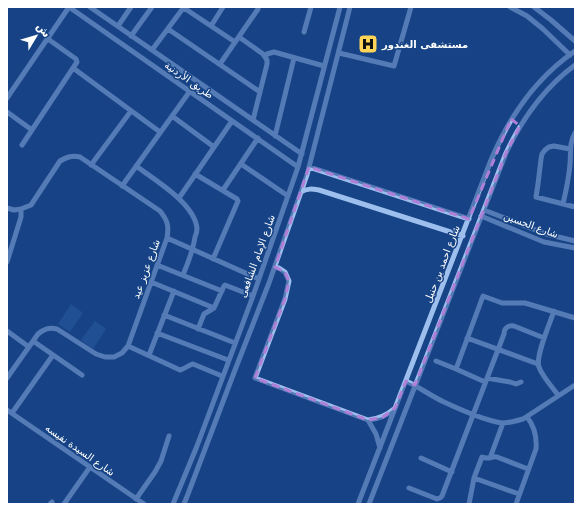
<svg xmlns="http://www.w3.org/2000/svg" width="582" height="511" font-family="'DejaVu Sans',Cairo,sans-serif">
<rect width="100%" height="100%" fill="#174486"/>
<path fill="#2a5da5" d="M71,304L83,313L70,332L58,324Z
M95,321L106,329L93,349L81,340Z"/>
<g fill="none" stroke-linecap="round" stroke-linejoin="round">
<path stroke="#9dbfed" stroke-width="5" d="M69,7L298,167
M90,7L302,154
M510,7L527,16L543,29L570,55
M534,7L551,20L575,41
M184,8L235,42
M118,26L131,7
M211,26L223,7
M168,29L260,92
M304,32L311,7
M131,36L152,7
M239,37L263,54L267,60V64L253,120
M152,50L184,7
M339,53L394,66L411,7
M265,57L267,54L274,52L324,66
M220,64L258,9
M73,68L160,132
M7,98L69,7
M7,112L32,130
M172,116L214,147
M275,136L294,58
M22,145L77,62L76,59L48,39
M570,149L554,146L549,147L545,150L542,154L541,159L538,184L536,197L575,207
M241,164L288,196
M91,165L131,111
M136,166C155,180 194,203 197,228C197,231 196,235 195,237C193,251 188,263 183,275
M309,167L469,219
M195,174L237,199L238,201L213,259
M122,186L190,91
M223,190L258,138
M301,192C307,188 313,189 319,190L463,236
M179,198L232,121
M563,204C566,191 569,177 570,164C571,153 569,143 575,133
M7,208L14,210L21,209L31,205L60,161C67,157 72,155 80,157L160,211C168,221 169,226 167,238L128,346L122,353L114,357H105L96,354L57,329C49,327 44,329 38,334L7,378
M484,210L546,234L575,241
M481,216L544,242L575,248
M167,238L259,279
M7,262L21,217V209
M157,265L222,291
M275,267L279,268L285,272L289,281L285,299L255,378L368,420C379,419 386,416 394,409
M151,282L214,308
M554,311C550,323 535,357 539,367C542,376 553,388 558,395
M164,315L235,343
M198,329L204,314L214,308L224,286L225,285L253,296
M7,331L29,347
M157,333L228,360
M467,338L538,364
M33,341L82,375
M128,346L180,370C185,369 188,365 193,364L222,376
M149,355L174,291
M436,361L456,369L485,382
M456,369L483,296L502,303H525L575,318
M487,378L510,382L516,384L521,382
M406,381C419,387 431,396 444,402C461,410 483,420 502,423C509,423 516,421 523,419L575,385
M7,410L144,504
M12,413L53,355
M368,420L376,434L380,448
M421,458L452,472
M490,458L503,423
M474,478L519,494
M409,488L437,499L440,498L442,496L504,334C504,328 508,325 514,326L544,338
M136,499L155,472L161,461L169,436
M50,504L52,502
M64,504L90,467
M173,504L197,446L253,296L298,167L340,7
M184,504L188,494L235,370L269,283L307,175L350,7
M358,504L491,160C509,117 536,78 575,51
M369,504L506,153C522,119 544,88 575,65
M469,504L474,478L482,457C489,460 491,456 497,457L528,469
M516,504L536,449C537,437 535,427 527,417"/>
</g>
<path d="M0 0H582V511H0ZM511,119L520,126L506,153L415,385L406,381L395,408L383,417L368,420L255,378L285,299L289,281L285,272L275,267L309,167L469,219Z" fill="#174486" fill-opacity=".55" fill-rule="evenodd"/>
<path fill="none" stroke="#b080d9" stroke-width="3" stroke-dasharray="8 5" stroke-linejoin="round" d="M511,119L520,126L506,153L415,385L406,381L395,408L383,417L368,420L255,378L285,299L289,281L285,272L275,267L309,167L469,219Z"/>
<defs>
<g id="hospital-square" transform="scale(1)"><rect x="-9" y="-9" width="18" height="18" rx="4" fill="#ffd459" stroke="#174486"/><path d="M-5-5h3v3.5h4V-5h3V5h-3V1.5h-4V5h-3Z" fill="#111"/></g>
</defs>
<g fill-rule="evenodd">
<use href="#hospital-square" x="368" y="44"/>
</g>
<g text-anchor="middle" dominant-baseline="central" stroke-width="3" stroke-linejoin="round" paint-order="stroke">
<g font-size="10" font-weight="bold" fill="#fff" stroke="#174486" text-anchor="start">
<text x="382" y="44">مستشفى الغندور</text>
</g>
<g font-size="10" fill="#fff" stroke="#174486">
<text transform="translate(189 80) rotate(35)">طريق الأردنية</text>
<text transform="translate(531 225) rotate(20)">شارع الحسين</text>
<text transform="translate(257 256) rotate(-70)">شارع الإمام الشافعى</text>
<text transform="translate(442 264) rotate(-69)">شارع احمد بن حنبل</text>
<text transform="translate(146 269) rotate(-70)">شارع عزيز عيد</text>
<text transform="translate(80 450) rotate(35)">شارع السيدة نفيسه</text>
</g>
</g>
<rect width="582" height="511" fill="none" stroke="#ffffff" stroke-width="16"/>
<g transform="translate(36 36) rotate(52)" stroke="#174486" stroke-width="3" paint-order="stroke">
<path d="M0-3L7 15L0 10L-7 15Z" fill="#ffffff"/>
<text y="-6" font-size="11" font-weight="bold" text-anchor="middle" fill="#ffffff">ش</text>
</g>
</svg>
